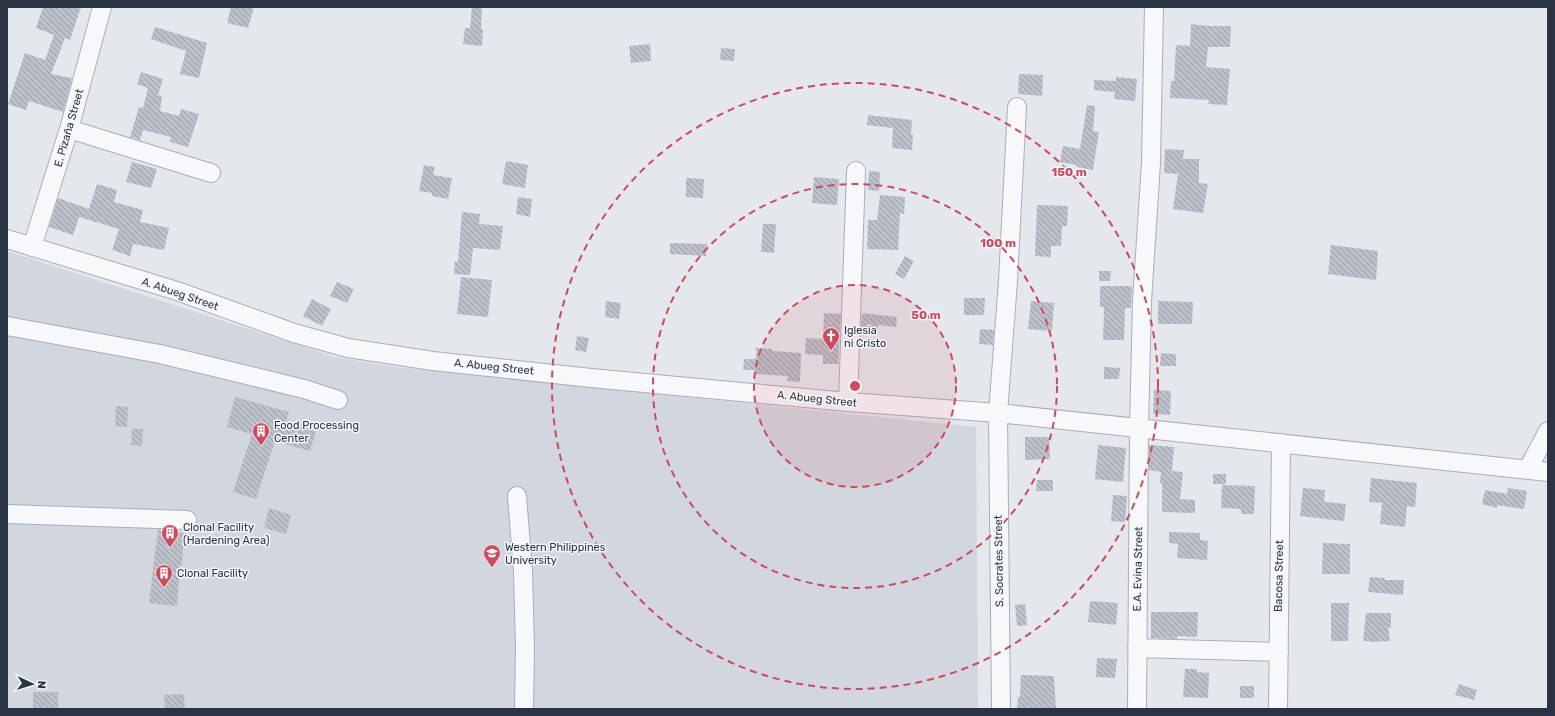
<svg xmlns="http://www.w3.org/2000/svg" width="1555" height="716" font-family="Rubik,sans-serif">
<defs>
<pattern id="building-back-hatch" width="6" height="6" patternUnits="userSpaceOnUse"><rect width="6" height="6" fill="#bbc0ca"/><path d="M-1 5l2 2M0 0l6 6M5-1l2 2" fill="none" stroke="#989da6"/></pattern>
</defs>
<rect width="100%" height="100%" fill="#e4e7ec"/>
<path fill="#d2d6de" d="M7,251L335,357L396,367L976,427L978,709H7Z"/>
<path fill="url(#building-back-hatch)" d="M43,7H81L70,40L65,38L51,74L72,78L63,112L29,101L26,110L8,104L25,53L45,60L54,35L36,28Z
M231,7H254L248,28L227,23Z
M472,7H482L481,29H483L482,46L463,44L465,28H470Z
M1191,24L1209,26H1231L1230,47H1208L1206,67L1230,69L1227,105L1208,104L1209,100L1170,98L1171,81H1174L1176,45L1190,46Z
M155,27L207,43L199,78L180,74L186,51L151,39Z
M650,44L651,61L631,63L629,46Z
M721,48L735,49L734,61L720,60Z
M141,72L163,79L158,95L162,96L160,111L179,116L181,109L199,114L188,147L170,142L171,137L143,130L140,140L130,137L139,107L143,108L148,88L137,84Z
M1019,74L1043,75L1042,96L1018,94Z
M1116,77L1137,79L1135,101L1114,99L1115,92L1094,90V80L1116,81Z
M1087,105L1095,106L1093,131L1099,132L1093,170L1077,167V165L1060,162L1063,146L1080,149Z
M868,115L912,120L911,134H913L912,150L892,148L893,128L867,125Z
M1165,149L1184,150L1183,159H1199V183L1208,184L1203,213L1173,209L1178,174L1164,173Z
M506,161L528,165L525,188L502,184Z
M132,162L157,169L151,188L126,182Z
M424,165L435,167L433,175L452,178L448,199L432,196V193L419,191Z
M869,171L880,172L879,191L868,190Z
M814,177L839,179L837,205L812,203Z
M686,178L704,179L703,198L686,197Z
M97,184L117,190L114,202L143,210L140,222L169,228L164,250L133,244L130,256L112,250L119,229L79,217L73,235L49,227L58,198L89,209Z
M880,195L905,197L904,214L900,213L898,250L867,249L868,220H877Z
M518,197L532,199L530,217L516,214Z
M1037,205L1068,206L1067,226H1062L1061,246H1051V257L1035,256Z
M462,212L480,214L479,224L503,226L500,250L473,248L470,275L454,274L455,261L458,262Z
M763,224H776L774,253L761,252Z
M670,243L707,244L706,256L670,254Z
M1331,245L1378,251L1376,280L1328,274Z
M905,256L914,261L904,279L895,274Z
M1099,271H1111L1110,281H1099Z
M461,277L492,280L488,317L457,314Z
M337,282L354,289L347,303L330,296Z
M1100,286H1132L1131,308H1125L1124,340H1103L1104,307H1100Z
M964,298H985L984,315H964Z
M312,299L331,309L322,326L303,316Z
M606,301L621,303L619,319L605,317Z
M1031,301L1054,303L1052,331L1028,329Z
M1158,301L1193,302L1192,324H1158Z
M824,313L841,314L838,364H823V355L805,354L806,338L823,339Z
M862,313L897,317L896,327L878,325V329L861,327Z
M980,329L994,330L993,345L979,344Z
M577,336L589,338L586,352L575,350Z
M756,348L772,349V351L801,353L800,382L787,381L788,376L755,374V370H743L744,359H756Z
M1161,353L1176,354V366H1160Z
M1104,367L1120,368L1119,379H1104Z
M1154,390L1171,391L1170,415L1153,414Z
M235,397L289,412L286,422L316,431L310,451L275,441L256,499L233,492L252,434L227,427Z
M116,406L128,407L127,427L115,426Z
M132,429H143L142,446L131,445Z
M1025,437H1049L1050,459L1025,460Z
M1098,445L1126,448L1123,482L1095,479Z
M1149,445L1174,447L1172,471L1183,472L1180,499L1195,500V513L1162,512V483H1160L1161,472L1149,470Z
M1213,474H1226V484H1213Z
M1371,478L1417,483L1415,507L1407,506L1405,527L1380,524L1382,503L1369,502Z
M1037,480H1053V491H1036Z
M1222,485L1255,486L1254,514H1241V509L1221,508Z
M1303,488L1325,490L1324,502L1346,504L1344,521L1300,516Z
M1508,488L1527,491L1524,509L1497,505V508L1482,504L1485,490L1507,494Z
M1113,495L1127,496L1125,522L1111,521Z
M269,508L291,515L286,534L264,528Z
M158,530L184,533L182,566L180,565L177,606L149,603Z
M1169,532L1200,533V540L1208,541L1207,560L1177,558L1178,544L1169,543Z
M1323,543L1350,544V574H1322Z
M1370,577L1385,578L1384,580H1404L1403,595L1368,592Z
M1090,601L1118,603L1116,625L1088,622Z
M1331,603H1349L1348,641H1331Z
M1025,604L1027,625L1017,626L1015,605Z
M1151,612H1198L1197,637L1177,636V639L1151,638Z
M1366,613H1391V628L1388,627L1390,641L1369,642V641H1363Z
M1097,658L1117,659L1115,678L1096,677Z
M1185,669H1197V672L1209,673L1208,698L1183,697Z
M1021,675L1054,676L1056,709H1017L1018,697H1020Z
M1459,684L1477,690L1474,700L1455,695Z
M1240,686H1254V698H1240Z
M33,692H58V709H33Z
M184,694L185,709H165L164,695Z"/>
<g fill="none" stroke-linecap="round" stroke-linejoin="round">
<g stroke="#a9aeb7" stroke-width="20">
<path id="minor" d="M69,129L211,173
M7,239L177,291L294,333L348,348L381,353L433,361L591,378L848,402L998,413L1548,472
M32,247L69,129L102,7
M7,326L160,354L304,389L338,400
M848,402L856,171
M1528,469L1548,431
M517,496L523,571L525,648L524,709
M7,514L187,520
M1137,648L1279,652
M1001,709L998,413L1008,281L1017,107
M1137,709L1139,428L1142,301L1151,163L1154,7
M1278,709L1281,443"/>
</g>
<use href="#minor" stroke="#f7f8fa" stroke-width="18"/>
</g>
<circle cx="855" cy="386" r="101" fill="#d1495b" fill-opacity=".12"/>
<g fill="none" stroke="#d1495b" stroke-width="2" stroke-dasharray="7 5">
<circle cx="855" cy="386" r="101"/>
<circle cx="855" cy="386" r="202"/>
<circle cx="855" cy="386" r="303"/>
</g>
<defs>
<g id="church-pin" transform="scale(0.9)"><path d="M0 17L-7.5 6A9.5 9.5 0 1 1 7.5 6Z" fill="#d1495b" stroke="#f4f6f9"/><path d="M-1.2-6h2.4v3.5h3.3v2.4h-3.3V6h-2.4V-.1h-3.3v-2.4h3.3Z" fill="#fff"/></g>
<g id="building-pin" transform="scale(0.9)"><path d="M0 17L-7.5 6A9.5 9.5 0 1 1 7.5 6Z" fill="#d1495b" stroke="#f4f6f9"/><path d="M-4-6H4V6H1V3H-1V6H-4ZM-2.5-4.3h1.7v1.8h-1.7ZM.8-4.3h1.7v1.8H.8ZM-2.5-1h1.7V.8h-1.7ZM.8-1h1.7V.8H.8Z" fill="#fff"/></g>
<g id="university-pin" transform="scale(0.9)"><path d="M0 17L-7.5 6A9.5 9.5 0 1 1 7.5 6Z" fill="#d1495b" stroke="#f4f6f9"/><path d="M0-5L7-2L0 1L-7-2ZM-4 1L0 2.5L4 1V4Q0 6-4 4Z" fill="#fff"/></g>
</defs>
<g fill-rule="evenodd">
<use href="#church-pin" x="831" y="336"/>
<use href="#building-pin" x="261" y="431"/>
<use href="#building-pin" x="170" y="533"/>
<use href="#university-pin" x="492" y="553"/>
<use href="#building-pin" x="164" y="573"/>
</g>
<g text-anchor="middle" dominant-baseline="central" stroke-width="3" stroke-linejoin="round" paint-order="stroke">
<g font-size="11" fill="#2b3445" stroke="#f4f6f9">
<text transform="translate(69 128) rotate(-74)">E. Pizaña Street</text>
<text transform="translate(180 294) rotate(19)">A. Abueg Street</text>
<text transform="translate(494 367) rotate(6)">A. Abueg Street</text>
<text transform="translate(817 399) rotate(6)">A. Abueg Street</text>
<text transform="translate(999 561) rotate(-91)">S. Socrates Street</text>
<text transform="translate(1138 569) rotate(-89)">E.A. Evina Street</text>
<text transform="translate(1279 576) rotate(-89)">Bacosa Street</text>
</g>
<g font-size="11" fill="#2b3445" stroke="#f4f6f9" text-anchor="start">
<text x="844" y="330">Iglesia<tspan x="844" dy="13">ni Cristo</tspan></text>
<text x="274" y="425">Food Processing<tspan x="274" dy="13">Center</tspan></text>
<text x="183" y="527">Clonal Facility<tspan x="183" dy="13">(Hardening Area)</tspan></text>
<text x="505" y="547">Western Philippines<tspan x="505" dy="13">University</tspan></text>
<text x="177" y="573">Clonal Facility</text>
</g>
</g>
<circle cx="855" cy="386" r="6" fill="#d1495b" stroke="#f4f6f9" stroke-width="2"/>
<g font-size="12" text-anchor="middle" font-weight="bold" fill="#d1495b" stroke="#f4f6f9" stroke-width="3" stroke-linejoin="round" paint-order="stroke">
<text x="1069" y="176">150 m</text>
<text x="998" y="247">100 m</text>
<text x="926" y="319">50 m</text>
</g>
<rect width="1555" height="716" fill="none" stroke="#2b3445" stroke-width="16"/>
<g transform="translate(32 684) rotate(94)" stroke="#f4f6f9" stroke-width="3" paint-order="stroke">
<path d="M0-3L7 15L0 10L-7 15Z" fill="#2b3445"/>
<text y="-6" font-size="11" font-weight="bold" text-anchor="middle" fill="#2b3445">N</text>
</g>
</svg>
